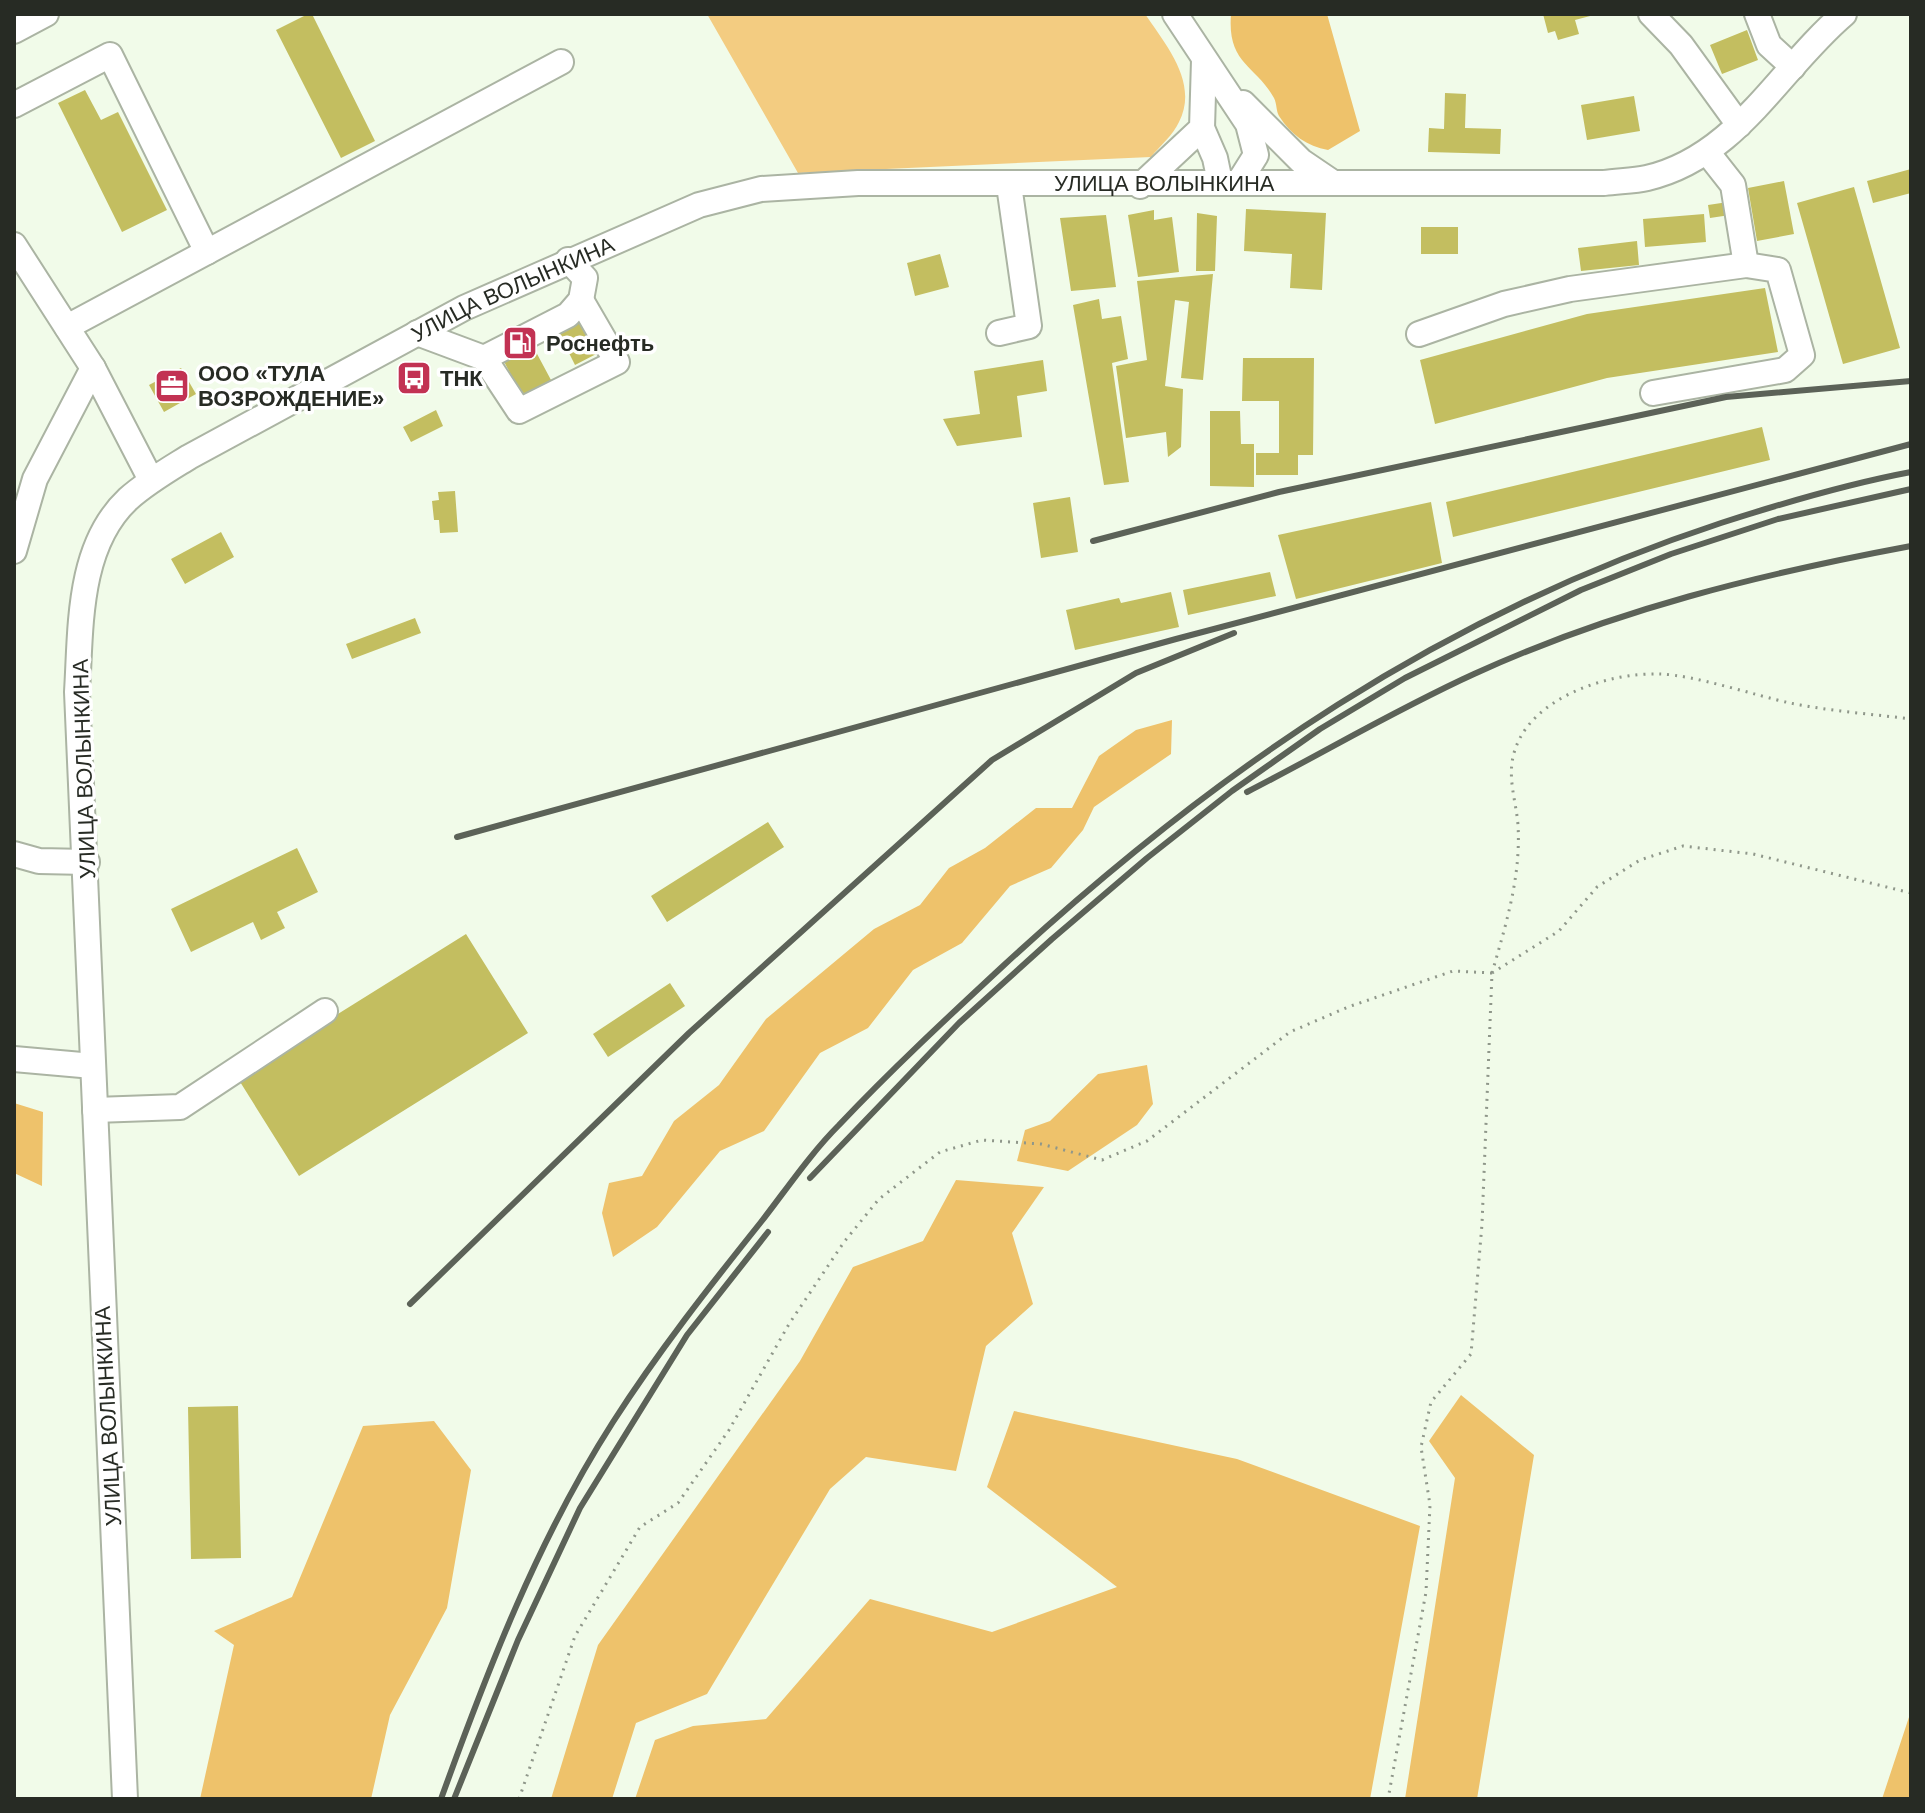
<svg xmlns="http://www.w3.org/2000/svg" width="1925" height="1813" font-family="Helvetica,sans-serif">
<rect width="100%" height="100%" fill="#f1fbe9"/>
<path fill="#f3cc81" d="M707,14H1145C1166,45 1199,83 1179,122C1173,135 1160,146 1151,157L798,173Z"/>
<path fill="#eec26b" d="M1231,14H1327L1360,131L1328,150C1307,146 1291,135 1279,116C1276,111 1277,104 1274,98C1255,64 1227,64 1231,14Z
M1172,720L1171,754L1094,807L1083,830L1051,868L1010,886L962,943L913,970L868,1028L820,1053L764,1131L720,1151L657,1227L613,1257L602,1213L609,1183L642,1176L674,1121L719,1085L766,1019L874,929L920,905L949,868L985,848L1036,808H1072L1099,756L1136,730Z
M1147,1065L1153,1104L1137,1125L1068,1171L1017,1161L1025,1130L1050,1121L1098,1074Z
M14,1103L43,1112L42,1186L14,1173Z
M956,1180L1044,1187L1012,1233L1033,1304L986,1346L956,1471L866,1457L830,1489L707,1694L636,1723L612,1799H551L598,1645L800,1361L853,1267L923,1241Z
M1461,1395L1534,1455L1477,1799H1405L1455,1478L1429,1441Z
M1014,1411L1237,1459L1420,1526L1370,1799H635L655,1740L693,1726L766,1719L870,1599L992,1632L1117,1587L987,1487Z
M434,1421L471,1470L447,1608L390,1715L371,1799H200L234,1645L214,1631L292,1597L363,1426Z
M1911,1711V1799H1882Z"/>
<path fill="#c3be60" d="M308,14H312L375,141L341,158L276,30Z
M1543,14H1594V15L1575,20L1579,34L1558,40L1555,31L1548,33Z
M1747,30L1758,60L1722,74L1710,45Z
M85,90L101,120L118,112L167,210L122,232L58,103Z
M1445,93L1466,94L1465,128L1501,129L1500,154L1428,152L1429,128L1444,129Z
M1634,96L1640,131L1587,140L1581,105Z
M1911,169V193L1873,203L1867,181Z
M1784,181L1794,234L1757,241L1748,188Z
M1854,187L1900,348L1843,364L1797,203Z
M1728,202L1730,215L1710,218L1708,205Z
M1246,209L1326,213L1322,290L1290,288L1292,254L1244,251Z
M1154,210V220L1172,217L1179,272L1138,277L1128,215Z
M1197,213L1217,216L1215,271H1196Z
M1704,214L1706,242L1645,247L1643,219Z
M1106,215L1116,287L1071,291L1060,218Z
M1421,227H1458V254H1421Z
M1637,241L1639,265L1581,271L1578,248Z
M940,254L949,287L915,296L907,263Z
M1213,274L1203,380L1181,378L1189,302L1175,300L1165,386L1183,389L1181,447L1168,457L1166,432L1126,438L1116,366L1147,360L1137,281Z
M1765,288L1778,352L1607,378L1435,424L1420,360L1587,314Z
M1099,299L1102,319L1121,316L1128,359L1112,363L1129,482L1104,485L1073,305Z
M585,318L602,351L575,365L558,331Z
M528,337L551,380L522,396L499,352Z
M1243,358H1314L1313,455H1298V475H1256V453H1279V401H1242Z
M1043,360L1047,391L1017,396L1022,437L957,446L943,419L980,414L974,371Z
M181,368L196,394L164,412L149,385Z
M436,410L443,426L411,442L403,427Z
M1210,411H1240L1241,444H1254V487L1210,486Z
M1762,427L1770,460L1453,537L1446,502Z
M455,491L458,532L440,533L439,520H434L432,501L439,500L438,492Z
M1070,497L1078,552L1041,558L1033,503Z
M1431,502L1442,563L1296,599L1278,535Z
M221,532L234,557L185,584L171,559Z
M1270,572L1276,596L1188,615L1183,590Z
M1171,592L1179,627L1075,650L1066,610L1119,598L1121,603Z
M415,618L421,633L352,659L346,644Z
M768,822L784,847L667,922L651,896Z
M297,848L318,892L277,912L285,928L261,940L253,922L191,952L171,909Z
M466,934L528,1033L299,1176L237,1077Z
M670,983L685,1006L608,1057L593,1034Z
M238,1406L241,1558L191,1559L188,1407Z"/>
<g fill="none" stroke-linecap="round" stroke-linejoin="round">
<g stroke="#abb4a3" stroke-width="28">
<g id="minor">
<path d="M1175,14L1248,124L1256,155L1239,182"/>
<path d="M1651,14L1681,45L1739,125"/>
<path d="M1757,14L1769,45L1793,67"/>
<path d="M14,31L46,14"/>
<path d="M1243,103L1301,161L1332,182"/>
<path d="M14,105L110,55L207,252"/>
<path d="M1202,128L1215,158L1220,182"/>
<path d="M1140,186L1202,128L1204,60"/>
<path d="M14,245L93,368L151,480"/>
<path d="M67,327L561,62"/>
<path d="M417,333L484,358L568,315L581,300L585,278L568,260"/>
<path d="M999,333L1029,326L1009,185"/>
<path d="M1419,334L1504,304L1570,289L1746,265L1733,185L1707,152"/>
<path d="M484,358L519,411L617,362L581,300"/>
<path d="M1653,393L1785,370L1802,355L1778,270L1746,265"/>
<path d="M14,551L35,479L93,368"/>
<path d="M14,854L39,861L87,862"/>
<path d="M14,1059L93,1066"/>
<path d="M95,1110L180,1107L325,1011"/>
<path id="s1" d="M125,1799L77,692C81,628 77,547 128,499C147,482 168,470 189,457L464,308L699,205L761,189L858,183H1604C1618,181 1634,181 1647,178C1737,157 1779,69 1844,14"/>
</g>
</g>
<path stroke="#8f978a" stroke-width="3" stroke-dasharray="2 6" stroke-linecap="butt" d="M1492,973C1506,924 1521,877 1518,825C1516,800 1507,778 1514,753C1529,698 1608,672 1660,674C1694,675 1754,695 1790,703C1830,711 1871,714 1911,719
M1492,973L1559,931L1597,887L1640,860L1683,846L1753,854L1911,893
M519,1799L575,1636L640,1527L678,1503L729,1430L789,1324L844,1242L879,1199L940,1152L982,1140L1041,1144L1102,1160L1147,1141L1290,1032L1348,1007L1453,971L1492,973L1482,1224L1471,1354L1431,1402L1421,1447L1430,1505L1426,1592L1388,1799"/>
<use href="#minor" stroke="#fff" stroke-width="24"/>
<path stroke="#5c6258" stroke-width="6" d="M1093,541L1279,492L1726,397L1911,381
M1247,792C1323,753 1397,709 1474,674C1614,610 1761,574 1911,546
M457,837L1176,639L1911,444
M810,1178L959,1023L1052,939L1147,858L1232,791L1320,729L1405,678L1581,590L1671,554L1778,519L1911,489
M410,1304L689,1033L992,760L1136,673L1234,633
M441,1799C488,1669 538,1539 613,1422C658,1352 709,1287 761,1222C786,1190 810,1154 839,1125C891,1070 947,1018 1003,966C1218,768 1441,615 1721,523C1783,503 1847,484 1911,472
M454,1799L518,1640L580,1508L687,1335L768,1232"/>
</g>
<defs>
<g id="fuel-square" transform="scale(1.8)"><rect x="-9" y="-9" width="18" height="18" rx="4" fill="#c23253" stroke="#fff"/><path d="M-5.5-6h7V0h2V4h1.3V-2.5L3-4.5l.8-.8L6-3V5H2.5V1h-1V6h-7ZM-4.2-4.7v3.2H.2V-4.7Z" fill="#fff"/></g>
<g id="bus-square" transform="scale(1.8)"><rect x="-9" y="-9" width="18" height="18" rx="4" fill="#c23253" stroke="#fff"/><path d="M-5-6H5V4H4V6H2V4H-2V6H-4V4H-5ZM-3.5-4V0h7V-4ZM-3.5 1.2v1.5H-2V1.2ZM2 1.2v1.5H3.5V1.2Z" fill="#fff"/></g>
<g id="office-square" transform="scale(1.8)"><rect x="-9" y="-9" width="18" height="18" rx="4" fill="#c23253" stroke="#fff"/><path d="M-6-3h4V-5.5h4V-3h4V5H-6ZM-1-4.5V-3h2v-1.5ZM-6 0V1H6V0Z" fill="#fff"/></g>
</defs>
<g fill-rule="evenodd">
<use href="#fuel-square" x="520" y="343"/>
<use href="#bus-square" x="414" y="378"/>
<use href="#office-square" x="172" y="386"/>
</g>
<g text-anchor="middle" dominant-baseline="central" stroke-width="7" stroke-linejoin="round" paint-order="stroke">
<g font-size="22" fill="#272b24" stroke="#fff">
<text stroke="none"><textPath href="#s1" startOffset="2424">УЛИЦА ВОЛЫНКИНА</textPath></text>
<text stroke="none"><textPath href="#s1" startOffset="1752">УЛИЦА ВОЛЫНКИНА</textPath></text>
<text transform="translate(84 769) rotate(-92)">УЛИЦА ВОЛЫНКИНА</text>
<text transform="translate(108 1416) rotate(-93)">УЛИЦА ВОЛЫНКИНА</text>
</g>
<g font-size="22" font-weight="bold" fill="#272b24" stroke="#fff" text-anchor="start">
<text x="546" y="343">Роснефть</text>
<text x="198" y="373">ООО «ТУЛА<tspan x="198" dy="25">ВОЗРОЖДЕНИЕ»</tspan></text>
<text x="440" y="378">ТНК</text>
</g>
</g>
<rect width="1925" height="1813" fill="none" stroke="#272b24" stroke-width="32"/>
</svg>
